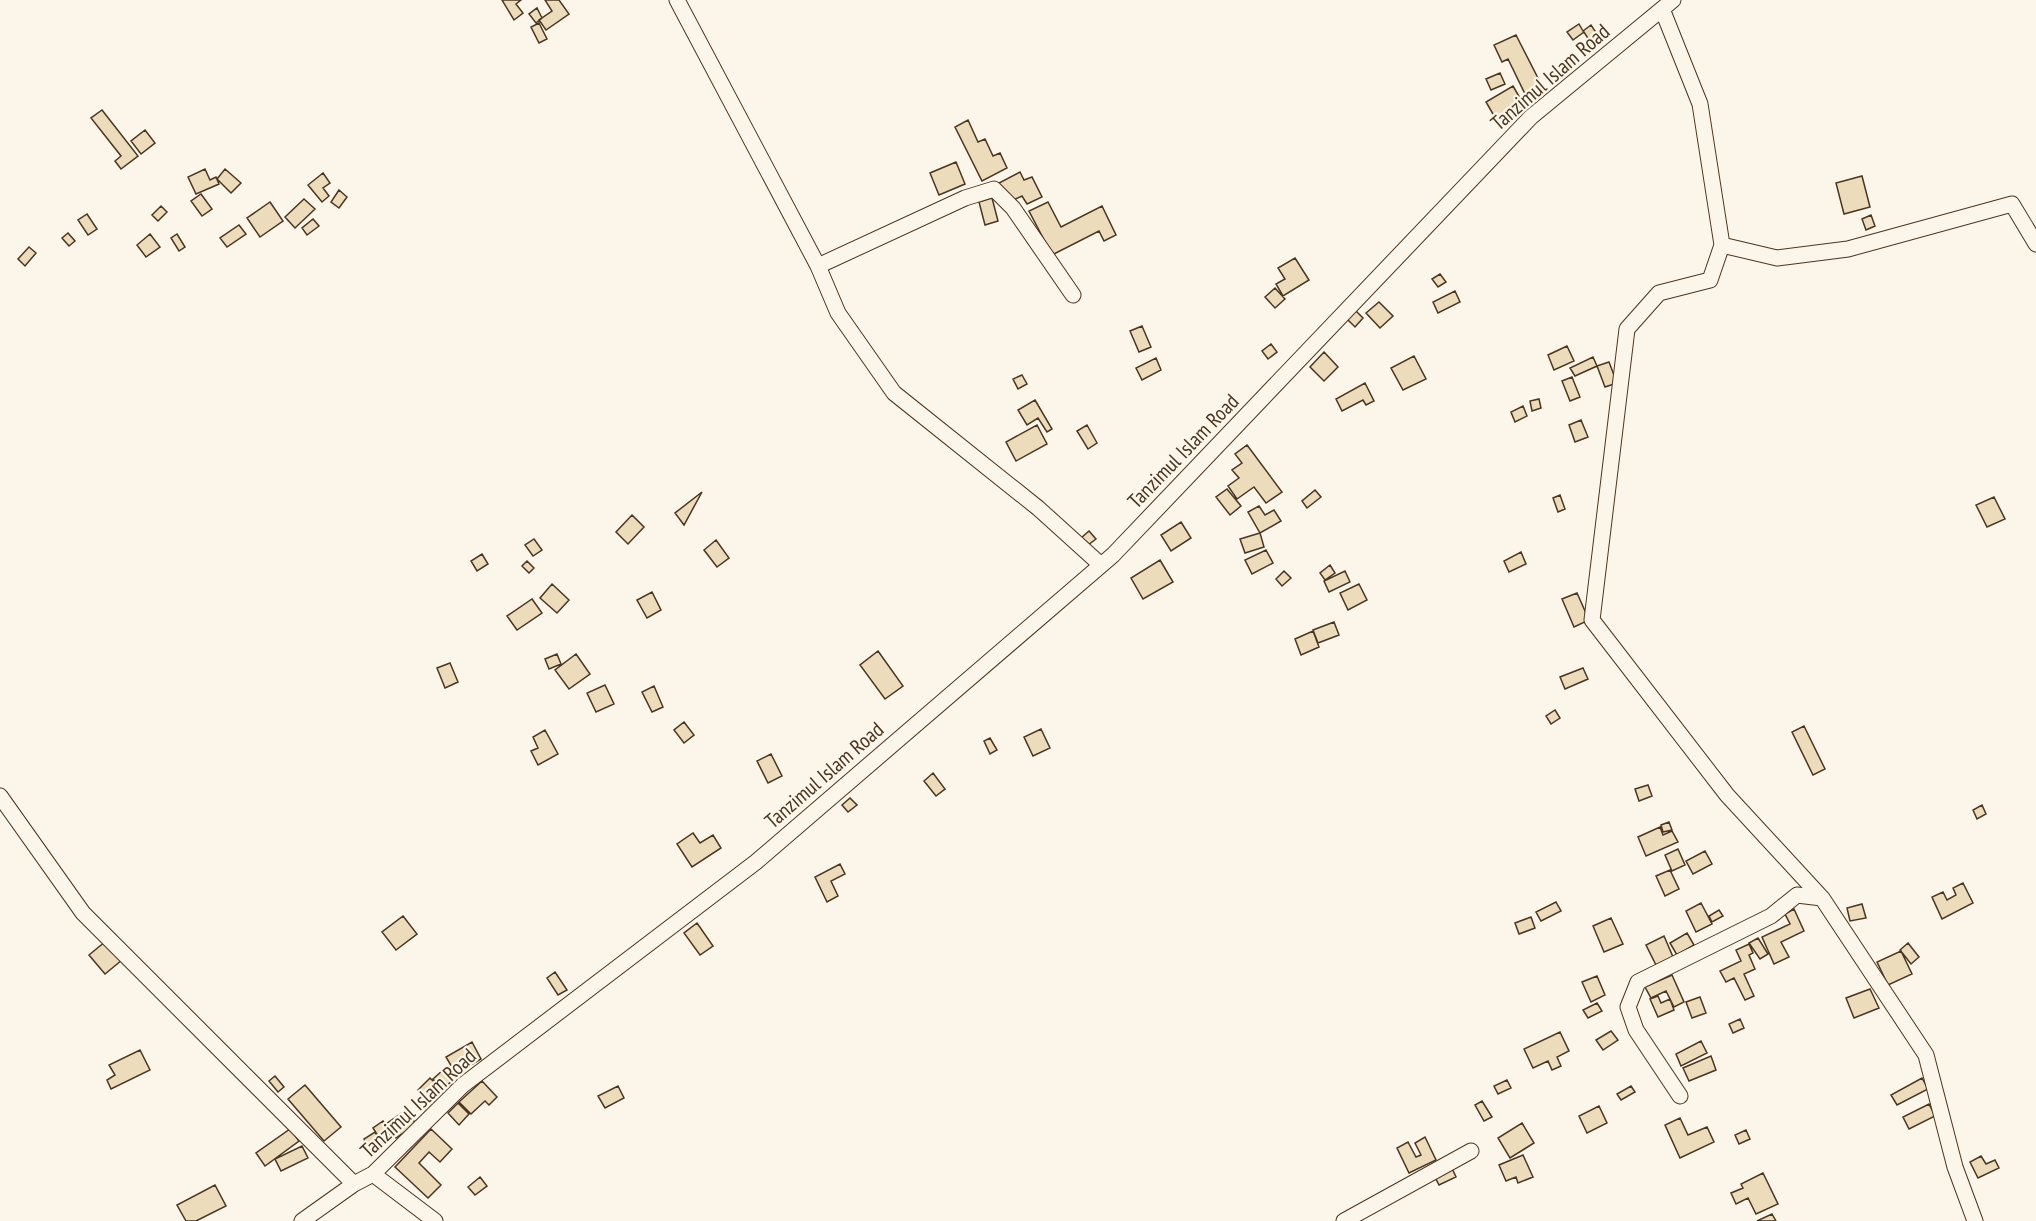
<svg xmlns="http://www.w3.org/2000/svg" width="2036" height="1221" font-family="'PT Sans Narrow',sans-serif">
<rect width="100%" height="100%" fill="#fbf6e9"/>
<path fill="#ecdcbc" stroke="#4a3520" stroke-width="1.5" d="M502,0H521L516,4L523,13L514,20Z
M545,0H559L569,14L546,30L539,20L552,11Z
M537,8L542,18L536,23L529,14Z
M539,23L547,39L539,43L531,27Z
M1579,24L1583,31L1591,25L1597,34L1589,40L1584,32L1573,40L1567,32Z
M1516,35L1544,90L1527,98L1508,59L1502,62L1494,45Z
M1500,73L1505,84L1491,90L1486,79Z
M1513,86L1524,105L1497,121L1486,102Z
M102,110L138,156L121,169L115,161L121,156L91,118Z
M968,120L978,142L985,139L993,156L1000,153L1007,168L982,181L955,127Z
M145,130L155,143L141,154L131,141Z
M956,162L965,184L939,195L930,173Z
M205,169L210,180L216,177L219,184L196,194L188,177Z
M225,169L241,183L231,193L217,179Z
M1020,172L1024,180L1032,177L1042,197L1027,204L1022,196L1009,202L999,183Z
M323,173L330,183L323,188L329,196L322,202L308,185Z
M1862,176L1870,207L1844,214L1836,183Z
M339,190L347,197L339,208L331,202Z
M201,194L212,209L202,216L191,201Z
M992,198L998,221L985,225L979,202Z
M304,199L315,209L295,228L285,217Z
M270,202L283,221L260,237L247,218Z
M1048,202L1061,227L1102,206L1116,235L1104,241L1099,231L1052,255L1029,211Z
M161,206L167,212L158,221L152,215Z
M87,214L97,229L88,235L78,220Z
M1871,215L1875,226L1866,230L1862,219Z
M313,219L319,226L307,235L302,228Z
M239,225L246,234L227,247L220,238Z
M68,233L75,241L69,246L62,238Z
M150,234L160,247L146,257L137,245Z
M177,234L185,247L179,251L171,238Z
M29,247L36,253L25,266L18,259Z
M1295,258L1309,280L1283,296L1276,284L1285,279L1278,268Z
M1440,274L1446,282L1438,287L1432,279Z
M1275,288L1285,299L1275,308L1265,297Z
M1455,291L1460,302L1438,313L1433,302Z
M1379,302L1393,316L1380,328L1366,313Z
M1355,310L1363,318L1355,327L1347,319Z
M1142,326L1151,347L1139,352L1130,331Z
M1271,344L1277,352L1268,359L1262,351Z
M1567,346L1574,361L1554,370L1548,355Z
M1324,352L1338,367L1324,381L1310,367Z
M1414,356L1426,379L1403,390L1391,368Z
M1593,357L1597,366L1575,376L1570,368Z
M1156,358L1161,370L1142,380L1136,368Z
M1609,362L1617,383L1605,387L1597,366Z
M1022,375L1027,384L1018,389L1013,379Z
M1572,377L1580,397L1570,401L1562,381Z
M1365,383L1374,401L1366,405L1363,400L1342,411L1336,399Z
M1539,399L1541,408L1532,411L1530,401Z
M1035,400L1052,429L1047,432L1038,418L1027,425L1018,410Z
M1523,406L1527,416L1515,422L1511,412Z
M1581,420L1588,437L1575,442L1569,425Z
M1037,425L1047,444L1016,461L1006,442Z
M1087,425L1097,443L1088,449L1077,431Z
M1247,445L1282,492L1266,503L1254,487L1237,499L1228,486L1239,478L1232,470L1242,463L1235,454Z
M1227,489L1241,506L1230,515L1216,497Z
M1315,490L1321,497L1307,508L1302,501Z
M702,492L684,525L675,513Z
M1560,495L1565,509L1558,512L1553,498Z
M1994,497L2005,519L1987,527L1976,505Z
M1259,506L1265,515L1274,510L1281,521L1260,533L1248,512Z
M632,515L644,527L628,544L616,532Z
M1181,522L1191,538L1171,551L1161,535Z
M1089,531L1096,539L1088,545L1081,538Z
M1260,533L1264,547L1245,553L1240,539Z
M534,539L542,550L533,556L525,545Z
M716,540L729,558L717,567L704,550Z
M1266,550L1273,563L1252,574L1245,560Z
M1521,552L1526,564L1509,572L1504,561Z
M482,554L488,564L477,571L471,561Z
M1160,560L1173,582L1143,599L1131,578Z
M527,561L534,568L529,573L522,566Z
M1330,565L1335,573L1325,580L1320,573Z
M1284,571L1291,578L1282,586L1276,579Z
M1345,571L1350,582L1329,592L1324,581Z
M552,584L569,600L557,613L540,598Z
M1359,584L1367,600L1348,610L1340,593Z
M652,592L661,610L647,618L637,600Z
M1577,593L1589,620L1574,627L1562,599Z
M532,599L542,613L517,630L507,616Z
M1334,622L1339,635L1318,643L1313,630Z
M1313,631L1319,647L1301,655L1295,639Z
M878,651L903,686L885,699L860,665Z
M557,654L561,664L549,669L545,659Z
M576,654L590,674L569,689L555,670Z
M450,663L458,682L445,688L437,668Z
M1583,668L1588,679L1565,689L1560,677Z
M605,685L614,704L596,712L587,693Z
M654,686L663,707L652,712L642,692Z
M1555,710L1560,718L1551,724L1546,716Z
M684,722L694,735L684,743L674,730Z
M1804,726L1825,769L1813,775L1792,732Z
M1041,729L1050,748L1033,756L1024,737Z
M545,730L558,754L538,765L531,751L538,748L533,737Z
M990,738L997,750L990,754L984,741Z
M771,754L782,776L768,783L757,761Z
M933,773L945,789L936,796L924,781Z
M1648,785L1652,796L1639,801L1635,789Z
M850,798L857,805L848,812L842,805Z
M1982,805L1986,814L1977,819L1973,810Z
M1669,822L1672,830L1663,832L1661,825Z
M1660,827L1663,835L1672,831L1678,842L1646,856L1638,837Z
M693,833L700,843L713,835L721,848L692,867L677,844Z
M1678,849L1685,865L1672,871L1665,855Z
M1705,851L1712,864L1693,874L1686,861Z
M840,864L845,874L831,881L838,896L827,902L815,877Z
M1670,870L1679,889L1665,896L1656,876Z
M1963,883L1973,903L1942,919L1932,897L1943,892L1947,900L1956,895L1953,888Z
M1556,902L1561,911L1541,921L1536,912Z
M1701,903L1712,924L1696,932L1686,911Z
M1862,904L1866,918L1850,921L1847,908Z
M1794,909L1804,931L1781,942L1789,957L1774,964L1762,937L1790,924L1785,914Z
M1719,910L1723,916L1712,922L1709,916Z
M403,916L417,934L396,950L382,932Z
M1531,917L1535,928L1519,934L1515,923Z
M1611,918L1623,944L1604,952L1593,926Z
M697,923L713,946L700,955L684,933Z
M1687,933L1694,945L1677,955L1670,943Z
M1664,936L1673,957L1656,965L1646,945Z
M1758,938L1768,954L1760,959L1749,943Z
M106,941L122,960L105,974L89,955Z
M1908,943L1919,957L1911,964L1900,950Z
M1749,944L1753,953L1749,955L1755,969L1744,974L1754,996L1745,1000L1734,978L1726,982L1720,971L1741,961L1736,950Z
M1901,951L1912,974L1888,985L1877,962Z
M555,972L567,990L558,995L547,978Z
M1672,975L1684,1002L1674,1007L1666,991L1651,998L1645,987Z
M1597,976L1605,995L1591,1002L1582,982Z
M1870,989L1879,1008L1854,1018L1846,998Z
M1658,996L1661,1003L1670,999L1674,1010L1658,1017L1650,999Z
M1700,997L1706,1013L1692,1018L1686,1002Z
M1597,1003L1602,1011L1588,1018L1583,1010Z
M1740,1019L1744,1028L1733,1033L1729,1024Z
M1611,1031L1618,1040L1603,1050L1596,1040Z
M1560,1032L1569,1051L1557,1057L1561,1066L1552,1070L1548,1061L1533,1068L1524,1049Z
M1701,1041L1707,1053L1681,1066L1676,1054Z
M472,1042L481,1059L456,1074L446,1057Z
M140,1050L150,1070L111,1089L107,1080L115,1075L109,1065Z
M1711,1056L1716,1070L1689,1081L1683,1068Z
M443,1070L453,1080L443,1089L433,1079Z
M275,1076L284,1087L278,1092L269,1081Z
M430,1078L442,1090L430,1102L418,1090Z
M1922,1078L1928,1089L1897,1105L1891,1095Z
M1507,1080L1511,1088L1498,1094L1494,1086Z
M482,1081L497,1097L489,1105L485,1101L471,1114L459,1102Z
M305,1085L341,1127L324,1141L288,1099Z
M618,1086L624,1098L605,1108L598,1096Z
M1631,1086L1635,1092L1621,1100L1617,1094Z
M1482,1101L1492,1117L1484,1121L1475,1105Z
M458,1103L469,1114L459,1125L448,1113Z
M1929,1104L1935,1116L1909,1129L1903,1117Z
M1599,1106L1607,1123L1587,1133L1579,1116Z
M406,1110L416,1124L396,1138L386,1124Z
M1680,1118L1688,1135L1707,1127L1714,1142L1680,1158L1665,1125Z
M383,1121L391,1134L381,1141L373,1128Z
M1522,1123L1534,1143L1510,1158L1498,1138Z
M290,1129L299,1141L265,1166L256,1153Z
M431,1129L452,1149L440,1162L429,1152L419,1163L441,1185L428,1198L395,1167Z
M1746,1130L1750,1139L1739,1144L1735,1135Z
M375,1132L382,1145L370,1151L364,1139Z
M1425,1137L1436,1160L1409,1173L1397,1148L1408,1142L1416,1157L1421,1155L1415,1143Z
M302,1146L308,1158L281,1171L275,1159Z
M1523,1155L1533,1177L1518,1183L1516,1177L1506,1181L1499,1165Z
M1981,1156L1986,1164L1995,1160L1999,1168L1978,1178L1970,1162Z
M1451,1166L1456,1177L1439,1185L1434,1175Z
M1763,1173L1778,1204L1756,1214L1748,1198L1736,1204L1731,1193L1743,1188L1741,1184Z
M480,1177L487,1186L475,1195L468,1187Z
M215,1185L226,1206L196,1221H186L177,1205Z
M1772,1214L1776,1221H1757Z"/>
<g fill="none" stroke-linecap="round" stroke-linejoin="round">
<g stroke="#4a3520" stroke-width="17">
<path id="minor" d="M677,0L818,266L838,313L894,393L1038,508L1101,565
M1662,9L1700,104L1722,245L1710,280L1659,293L1627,329L1592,620L1727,795L1822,898L1926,1055L1955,1167L1975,1221
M1722,245L1777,258L1848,249L2012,204L2036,244
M818,266L965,198L994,189L1013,208L1073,295
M0,796L83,913L354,1184L373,1174L463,1085L756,862L1113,555L1531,117L1673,0
M1680,1096L1636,1030L1628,1007L1638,982L1771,916L1797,895L1822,898
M373,1174L435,1221
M302,1221L354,1184
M1344,1221L1471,1151"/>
</g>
<use href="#minor" stroke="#fbf6e9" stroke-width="15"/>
</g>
<g text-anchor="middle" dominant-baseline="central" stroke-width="4.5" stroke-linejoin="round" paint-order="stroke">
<g font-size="21" fill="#4a3520" stroke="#fbf6e9">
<text transform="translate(1550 77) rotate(-41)">Tanzimul Islam Road</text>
<text transform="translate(1183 451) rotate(-46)">Tanzimul Islam Road</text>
<text transform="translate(824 775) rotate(-41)">Tanzimul Islam Road</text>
<text transform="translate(418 1103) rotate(-43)">Tanzimul Islam Road</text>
</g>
</g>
</svg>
